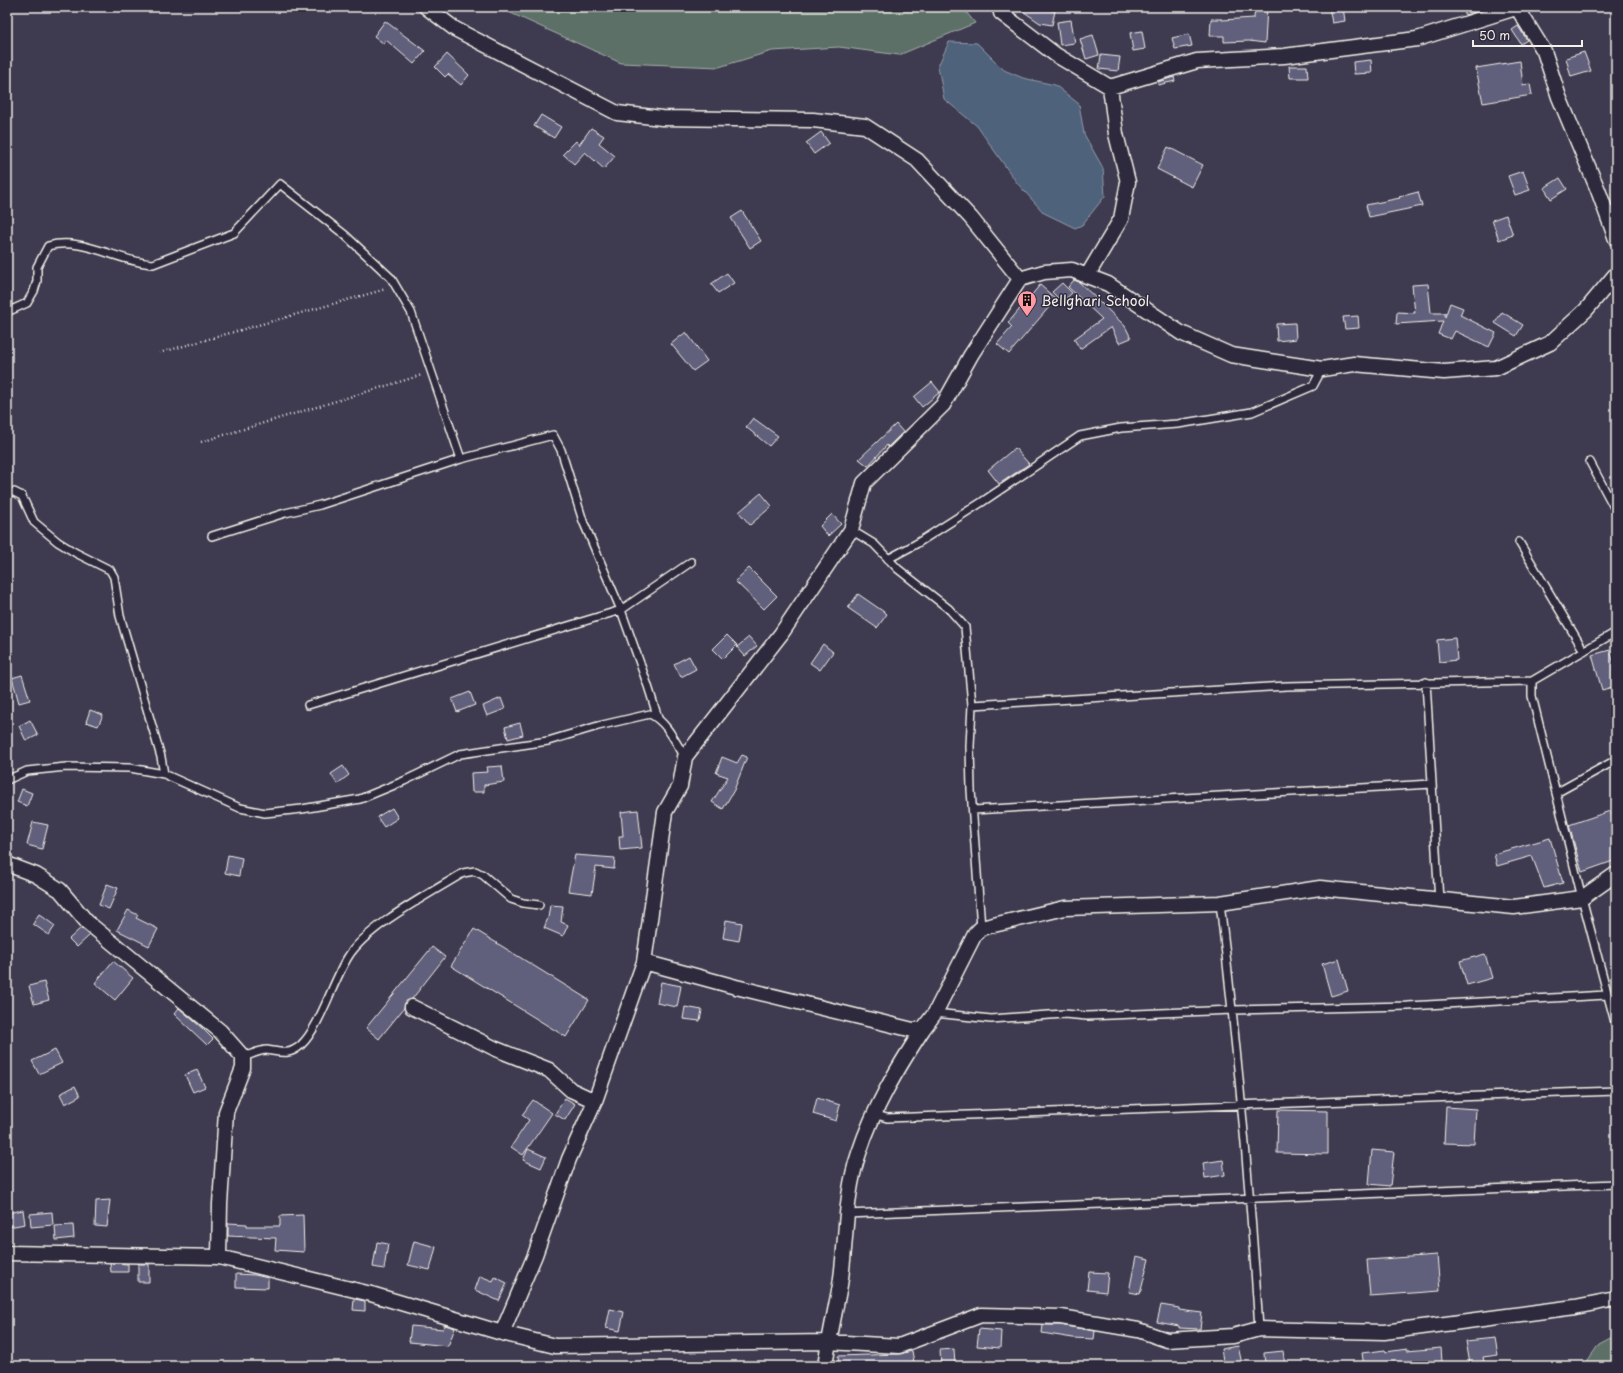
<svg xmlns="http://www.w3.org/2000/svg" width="1623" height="1373" font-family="'Playpen Sans',sans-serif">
<rect width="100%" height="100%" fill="#3e3a50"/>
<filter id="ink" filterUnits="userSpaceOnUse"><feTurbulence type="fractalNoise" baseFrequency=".025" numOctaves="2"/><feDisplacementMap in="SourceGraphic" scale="8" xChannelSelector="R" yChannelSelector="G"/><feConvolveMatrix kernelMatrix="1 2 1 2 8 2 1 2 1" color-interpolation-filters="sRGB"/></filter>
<g filter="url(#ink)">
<path fill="#5b6f68" stroke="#a8b0a8" d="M501,7H962L975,23L899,55L839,47L772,51L719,67L621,63L504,10Z
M1616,1335V1366H1584L1599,1344Z"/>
<path fill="#50627b" stroke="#929ba7" d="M949,42L977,43L1004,70L1023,78L1055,85L1079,104L1084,134L1103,168L1105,196L1082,225L1075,228L1044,213L1017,183L977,126L944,99L938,66Z"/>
<path fill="#605e7c" stroke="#f4f1e8" d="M1017,7H1035L1055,11L1052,25L1040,23Z
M1255,7H1267L1265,43L1249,41L1224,42V36H1210L1211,19H1222V20L1254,18Z
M1329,7H1343L1345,21L1332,23Z
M1464,7H1478V11L1465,15Z
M1071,20L1075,43L1060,45L1057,22Z
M385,21L425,51L414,64L386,40L384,44L374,36Z
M1518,26L1527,40L1521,44L1512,30Z
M1142,31L1145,49L1133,51L1130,33Z
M1189,34L1192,46L1175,49L1172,38Z
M1093,35L1099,55L1086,59L1080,39Z
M1584,52L1591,71L1571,77L1566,58Z
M447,54L469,75L461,85L448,74L445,77L435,67Z
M1101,55L1120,57L1118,71L1099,69Z
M1371,60L1372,73L1354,74L1353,62Z
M1520,61L1523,85L1530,84L1532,95L1483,103L1476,68Z
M1289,66H1307L1308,78H1290Z
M1174,77L1175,81L1158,85V82Z
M541,115L561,127L554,138L534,126Z
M591,128L604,136L599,143L615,156L604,169L585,152L574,164L563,154L576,141L579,145Z
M821,132L829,143L814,154L806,143Z
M1168,147L1203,165L1192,187L1157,169Z
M1523,171L1530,190L1515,195L1508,176Z
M1560,178L1567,189L1551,199L1544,188Z
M1418,192L1422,206L1369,217L1366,205L1400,198L1399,197Z
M742,211L761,241L750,248L731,218Z
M1506,215L1513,235L1499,240L1492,220Z
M727,273L734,283L718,293L711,284Z
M1074,280L1079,282L1125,326L1131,338L1119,343L1111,327L1080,349L1074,339L1102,319L1068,287Z
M1062,283L1072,293L1062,302L1052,292Z
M1428,284L1431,313H1445V317L1450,303L1463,308L1460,315L1496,333L1489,347L1455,331L1451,339L1438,334L1443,321L1396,324L1397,312L1415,313L1412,285Z
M1040,285L1056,299L1009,354L997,344L1012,327L1008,323Z
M1502,312L1523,325L1516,336L1495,323Z
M1358,316L1359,328L1345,329L1343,317Z
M1295,323L1296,339L1277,341L1276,324Z
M686,332L707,361L693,371L671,344Z
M932,382L940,392L922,407L914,397Z
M753,418L778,436L769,446L746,427Z
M896,424L903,432L888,447L887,445L868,466L859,459Z
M1015,448L1029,464L999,484L988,470Z
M761,493L772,506L750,525L739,512Z
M832,514L841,524L828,536L820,526Z
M749,568L777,596L764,609L735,581Z
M858,594L887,614L877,628L848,608Z
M727,635L737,645L723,659L713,649Z
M749,637L757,646L745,656L737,647Z
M1455,638L1457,660L1439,662L1437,640Z
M823,644L833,652L820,670L810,663Z
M1610,650L1616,671V686L1602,690L1592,655Z
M689,656L696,669L681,677L674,664Z
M22,675L30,700L19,703L12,678Z
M470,692L475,705L457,712L452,699Z
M501,698L505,709L487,716L483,706Z
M90,710L103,715L98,726L86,722Z
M30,720L38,735L26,741L19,726Z
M520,723L523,735L508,739L505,727Z
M742,755L747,757L734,790L723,809L712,802L728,777L716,773L722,757L737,763Z
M343,766L349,775L337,784L331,774Z
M502,766L504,782L484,785V792H472L471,773L488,772L487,767Z
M22,789L32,793L27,806L17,802Z
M392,808L398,818L384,827L377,817Z
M638,810L642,848L620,850L619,836H623L621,812Z
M1610,811L1616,826V860L1582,872L1569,825Z
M33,822L48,825L42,849L27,845Z
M1550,838L1563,883L1544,888L1532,856L1497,866L1494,854Z
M228,855L242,858L239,876L225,873Z
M575,855L615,858L614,869L596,867L592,894L568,891Z
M107,884L118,888L109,909L99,905Z
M550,905L563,906L561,922L568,925L563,936L544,928L548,918Z
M128,910L138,915L136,918L158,929L149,946L117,930Z
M39,914L55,926L49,935L33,924Z
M726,920L742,923L739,941L723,938Z
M81,928L90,935L77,947L69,939Z
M474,929L589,1000L566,1037L451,966Z
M432,947L445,957L412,999L405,1003L404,1008L379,1039L366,1028Z
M1485,954L1492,978L1467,985L1460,961Z
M1339,959L1348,991L1331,996L1322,964Z
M113,961L133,978L115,1000L95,983Z
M44,982L49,1000L34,1004L29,986Z
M661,982L681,986L677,1007L657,1003Z
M685,1007L702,1010L700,1021L683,1019Z
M179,1008L202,1028L213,1039L207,1045L174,1014Z
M55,1050L62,1063L39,1074L32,1061Z
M197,1070L205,1087L193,1092L185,1075Z
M75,1086L80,1096L65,1104L60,1094Z
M565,1098L575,1104L565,1120L555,1114Z
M817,1098L840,1105L836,1121L813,1114Z
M533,1100L552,1113L523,1155L511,1147L529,1120L522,1115Z
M1446,1107L1476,1109L1474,1144L1444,1143Z
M1278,1110L1328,1111V1154L1277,1153Z
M528,1149L546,1157L541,1168L523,1160Z
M1372,1150L1394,1152L1390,1186L1369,1184Z
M1223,1160L1225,1175L1205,1178L1203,1163Z
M110,1200L107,1227L95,1226L96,1201Z
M23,1210L25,1224L9,1227L7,1213Z
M52,1212L53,1225L31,1227L30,1214Z
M303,1215L304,1252L275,1250L276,1238L228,1236V1223L247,1224V1226H280V1216Z
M73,1225L74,1238L56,1240L55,1226Z
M414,1241L436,1247L430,1270L408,1265Z
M377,1242L388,1244L384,1269L373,1267Z
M1437,1255L1440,1291L1370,1296L1367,1260Z
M1136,1256L1149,1259L1140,1294L1129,1292Z
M110,1263L128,1264V1272H111Z
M138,1264H149V1282H138Z
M1089,1272L1108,1273L1106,1292L1087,1290Z
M236,1274L255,1275L268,1278V1288L236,1287Z
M480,1276L493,1281L495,1277L507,1283L499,1301L475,1290Z
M354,1299L365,1301V1311L353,1310Z
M1161,1305L1179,1308V1310L1202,1313L1200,1329L1179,1328V1326L1157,1322Z
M610,1309L624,1312L620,1331L606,1328Z
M445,1325L455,1328L448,1346L409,1342L411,1326L443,1329Z
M1043,1325H1060L1095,1331L1094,1339L1073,1338L1042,1333Z
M979,1329L1001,1331L1000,1348L977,1346Z
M1495,1338L1498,1355L1483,1357L1484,1362L1470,1364L1466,1341Z
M1238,1346L1242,1364L1224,1366L1221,1349Z
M1441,1348L1442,1362L1408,1366H1364L1362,1353L1385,1350L1386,1352L1407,1349V1351Z
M954,1349L955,1366H941L940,1350Z
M912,1351L914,1362L883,1366H839L838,1356L899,1354Z
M1283,1351L1285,1366H1265L1264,1353Z"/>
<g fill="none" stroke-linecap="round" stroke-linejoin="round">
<g stroke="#f4f1e8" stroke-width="10">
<path id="lane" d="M7,312L27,303L34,291L37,281V267L48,246C83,236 118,262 153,264L234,233L280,184L345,235L391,278L411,312L461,459L553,435L561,450L583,521L621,610L648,686L658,718
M1590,462L1616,511
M7,492H14L22,496L34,522L58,542L76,553L110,570L114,577L120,616L161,757L164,774
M851,530L874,544L898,569L949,609L965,627L972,705L970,746L971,790L981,928
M212,536L285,513L320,505L461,459
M1519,542L1584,651
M888,559L916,544L982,502L1080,436L1121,428L1178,424L1252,412L1313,386L1322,369
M1532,681V696L1582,898L1616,1026
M1426,682L1439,901
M308,705L621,610L691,562
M972,705L1287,686L1532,681L1616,632
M7,780L27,771L66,767L130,768L164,774L240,808L265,813L302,809L360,799L404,781L460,754L548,741L598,726L650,714C667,722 675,742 685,757
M1556,793L1616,760
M973,810L1432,784
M1220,903C1237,1045 1250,1187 1259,1329
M935,1013L991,1019L1064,1014L1087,1016L1233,1010L1408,1006L1607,995
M243,1057C250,1055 260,1050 267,1050C280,1052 289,1056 301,1045C320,1027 333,981 348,957C367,926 431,893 463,873L475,871L483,875L511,899L523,903L539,905
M873,1114L887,1118L1616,1091
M846,1214L1616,1184"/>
</g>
<g stroke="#f4f1e8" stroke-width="17">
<path id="street" d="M426,7L455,29L617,113L662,118L813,120L865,126L917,160L971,218L1020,279
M1518,9L1544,51L1559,97L1598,190L1616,239
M1001,13L1056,55L1110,87L1197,61L1284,56L1417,39L1519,7
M1087,276L1121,219L1128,182L1116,134L1110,87
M7,864L36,875L60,890L87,922L220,1031L243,1057V1068L226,1112L220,1204L219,1257
M644,962L736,987L913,1030L923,1029L935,1013L975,934L981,928L1065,908L1220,903L1320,888L1514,907L1582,898L1616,874
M412,1007L496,1049L549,1070L571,1090L595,1101
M7,1253L219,1257L371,1294L502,1333L555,1346L828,1342L899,1346L981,1315L1061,1317L1138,1330L1167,1340L1233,1336L1259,1329L1384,1332L1575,1307L1616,1299
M502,1333L535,1255L569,1159L595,1101L644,962L665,812L680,786L685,757L781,634L851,530L864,483L943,405L971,355L1020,279L1044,272L1072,270L1087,276L1108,284L1181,333L1231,355L1322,369L1354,364L1444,372L1496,368L1550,343L1586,310L1616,274
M825,1366C829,1339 835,1312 840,1285C847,1241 844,1196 859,1153C874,1107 897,1069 923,1029"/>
</g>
<path stroke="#f4f1e8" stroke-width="2.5" stroke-dasharray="1 3" stroke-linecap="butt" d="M159,353L386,289
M201,442L422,375"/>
<use href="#lane" stroke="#2f2a3d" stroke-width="7"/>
<use href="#street" stroke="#2f2a3d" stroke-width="14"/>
</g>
</g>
<defs>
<g id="building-pin" transform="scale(1)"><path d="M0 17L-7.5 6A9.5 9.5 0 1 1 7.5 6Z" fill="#ff9aa2" stroke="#2f2a3d"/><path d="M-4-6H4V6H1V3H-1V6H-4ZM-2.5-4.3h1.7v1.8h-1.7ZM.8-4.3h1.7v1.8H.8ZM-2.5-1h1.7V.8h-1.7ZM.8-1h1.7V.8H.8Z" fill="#111"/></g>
</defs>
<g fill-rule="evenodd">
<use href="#building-pin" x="1027" y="300"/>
</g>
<g text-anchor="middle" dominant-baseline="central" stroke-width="3" stroke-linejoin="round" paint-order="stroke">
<g font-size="14" fill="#f4f1e8" stroke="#2f2a3d" text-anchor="start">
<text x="1041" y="300">Bellghari School</text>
</g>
</g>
<rect width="1623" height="1373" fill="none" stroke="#2f2a3d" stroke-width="24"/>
<rect x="12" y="12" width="1599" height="1349" fill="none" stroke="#f4f1e8" stroke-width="1.5" filter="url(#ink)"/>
<path d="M1473 40v6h109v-6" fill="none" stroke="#f4f1e8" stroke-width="2"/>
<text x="1479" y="40" font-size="12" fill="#f4f1e8" stroke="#2f2a3d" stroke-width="3" paint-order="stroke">50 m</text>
</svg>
